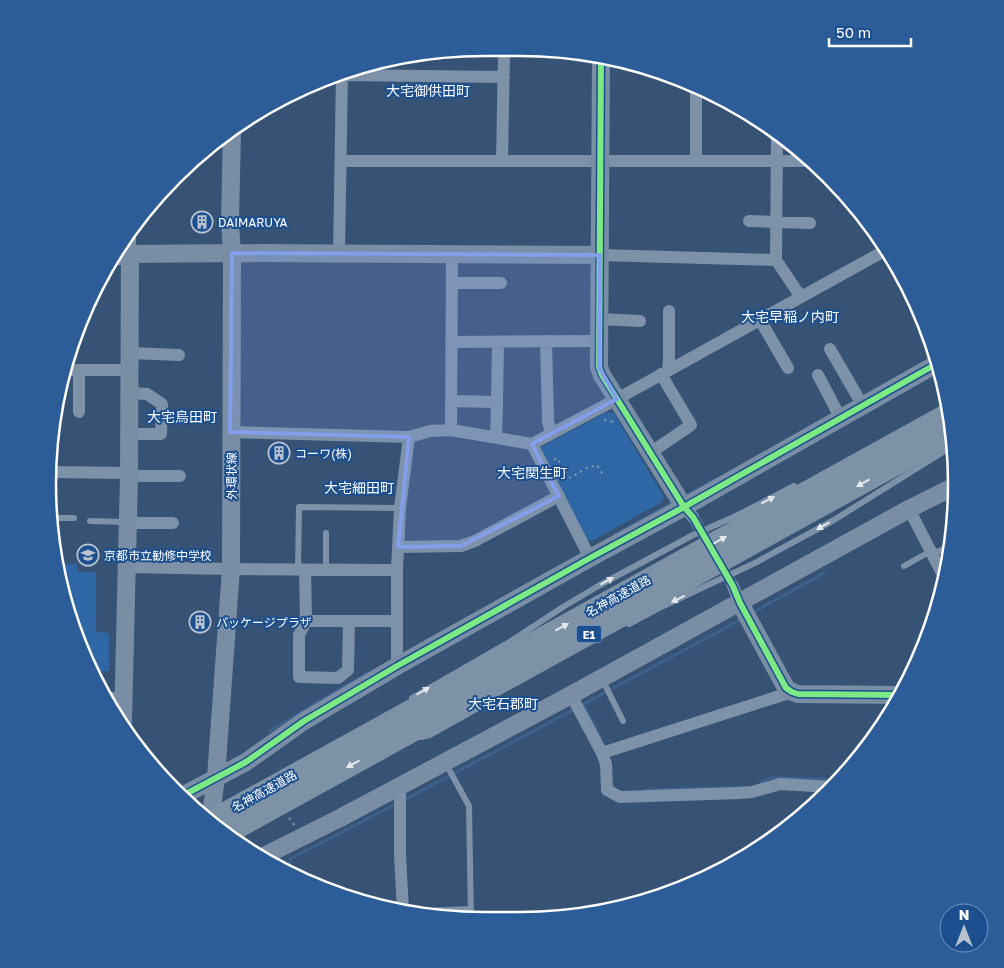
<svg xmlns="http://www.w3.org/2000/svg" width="1004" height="968" font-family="'Golos Text','Noto Sans JP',sans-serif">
<rect width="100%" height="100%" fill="#365274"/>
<path fill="#2f66a5" d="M607,412L614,413L664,497L662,502L592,541L586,539L540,453L541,447Z
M57,564H77L78,572H96V632L109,633V671L91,672L62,597Z"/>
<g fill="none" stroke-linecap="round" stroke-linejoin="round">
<path stroke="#3b618d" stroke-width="3" d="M683,497L715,480
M613,536L673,502
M752,613L824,573
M584,705L601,738
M580,706L742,619
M270,731L331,694L368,673
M761,783L770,778H787L839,780
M646,790L743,787
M404,800L575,709
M289,874L290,859L396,804"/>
<path stroke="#546c89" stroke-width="12" stroke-dasharray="12 6" stroke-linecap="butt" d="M693,517L733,586"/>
<path stroke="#7d92a8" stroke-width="2" stroke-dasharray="2.5 4" stroke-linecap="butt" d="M604,420L614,422
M554,460L557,458L570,478L587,468L597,465L603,475
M289,818L295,826"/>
<path stroke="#7d92a8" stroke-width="6" d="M49,518H74
M90,521L126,522
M933,554L952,545
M904,566L931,551
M298,569L299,507L400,508
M326,570V533
M629,624L659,608L755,563L834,520L951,447
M602,679L623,721
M412,698L511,641L563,607L600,585L693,535L738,515L794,486
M421,737L430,735L496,698
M446,764L469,806L471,920
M422,911L471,909"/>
<path stroke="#7d92a8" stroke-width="12" d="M342,75L504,77
M777,134L776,260L801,297
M696,160V87
M341,161H812
M502,161L504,53
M749,221L810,223
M130,233V254
M339,254L342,73
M600,255L776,260
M452,283H501
M599,319L640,321
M760,320L788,368
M546,341L548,421L551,433
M452,342L599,341
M830,349L863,406
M130,353L179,355
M65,370H130
M668,371L669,359V311
M818,375L841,419
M451,401L497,402L498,342
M79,412V370
M451,430L452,254
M230,432L409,437L430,431L451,430L532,444L617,399L886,250
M129,434H161L162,404L147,394L130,393
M496,438L497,402
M532,444L590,558
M650,453L691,425L661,374
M50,472L129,473
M129,476H180
M684,507L693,517
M909,509L944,577
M128,523H173
M398,547L461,546L475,541L559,496
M128,567L231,569L397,570
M305,570L306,621L299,635V677L338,678L348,670L349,621
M733,586L740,603
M306,621H397
M397,666V570L400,508L409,437
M571,695L602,753L606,764L607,790L620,797L739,793L752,792L780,784L832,787
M106,698H124
M602,753L792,692
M400,786V855L403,911"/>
<path stroke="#798da4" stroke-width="18" d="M601,57L599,367L602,375L684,507
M112,257L130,254L232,253L600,255
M740,603L786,688L792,692L798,694L901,695
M123,722L129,476L130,254
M182,796L246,762L304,721L397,666L590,558L684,507L938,363
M210,823L216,777L231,569L232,253L230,224L232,129
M262,857L340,818L571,695L909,509L955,486"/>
<path stroke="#7e92a7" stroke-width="21" d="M228,811L949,413
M225,835L952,434"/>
<path stroke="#7e92a7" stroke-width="21" d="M209,821L228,811"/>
<g stroke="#1b4f8f" stroke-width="9">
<path id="cycleway" d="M601,57L599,367L602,375L684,507L693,517L733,586L740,603L786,688L792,692L798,694L901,695
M182,796L246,762L304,721L397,666L590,558L684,507L938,363"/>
</g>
<use href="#cycleway" stroke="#7ce984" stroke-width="6"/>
</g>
<defs><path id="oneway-solid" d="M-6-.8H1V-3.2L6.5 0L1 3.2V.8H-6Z" transform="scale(1.25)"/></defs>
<g fill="#e5e9ed">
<use href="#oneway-solid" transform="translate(863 483) rotate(151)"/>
<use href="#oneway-solid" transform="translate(720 540) rotate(-29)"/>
<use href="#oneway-solid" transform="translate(562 627) rotate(-29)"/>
<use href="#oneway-solid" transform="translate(353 764) rotate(151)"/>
</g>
<g fill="#e5e9ee">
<use href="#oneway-solid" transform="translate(768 500) rotate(-27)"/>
<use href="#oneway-solid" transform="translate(823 526) rotate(151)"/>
<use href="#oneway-solid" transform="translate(607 581) rotate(-29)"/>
<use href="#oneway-solid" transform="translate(678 599) rotate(154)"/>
<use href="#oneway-solid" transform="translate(423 691) rotate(-30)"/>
</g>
<path fill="#839eea" fill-opacity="0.2" stroke="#839eea" stroke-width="4" stroke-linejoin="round" d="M232,253L600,255L599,367L617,399L532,444L559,496L461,546L398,547L409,437L230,432Z"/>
<defs>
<g id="building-ring" transform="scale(1.125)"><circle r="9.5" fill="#1b4f8f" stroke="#b9c2ce" stroke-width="1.5"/><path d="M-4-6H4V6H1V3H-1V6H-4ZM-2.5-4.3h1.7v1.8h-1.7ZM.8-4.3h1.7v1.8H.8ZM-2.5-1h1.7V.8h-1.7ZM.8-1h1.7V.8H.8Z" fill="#b9c2ce"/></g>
<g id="school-ring" transform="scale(1.125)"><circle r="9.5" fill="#1b4f8f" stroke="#b9c2ce" stroke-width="1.5"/><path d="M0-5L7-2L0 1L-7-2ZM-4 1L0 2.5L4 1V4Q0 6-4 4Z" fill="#b9c2ce"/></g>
</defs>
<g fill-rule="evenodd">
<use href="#building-ring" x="202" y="222"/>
<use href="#building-ring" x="279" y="453"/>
<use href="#school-ring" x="88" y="555"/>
<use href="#building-ring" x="200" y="622"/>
</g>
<g text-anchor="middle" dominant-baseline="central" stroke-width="4" stroke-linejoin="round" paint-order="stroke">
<rect fill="#1b4f8f" stroke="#bbcadd" stroke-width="1" x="576.5" y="625.5" width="25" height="17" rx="4"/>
<g font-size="11" font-weight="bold" fill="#fff">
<text x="589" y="634">E1</text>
</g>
<g font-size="12" fill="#fff" stroke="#1b4f8f" text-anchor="start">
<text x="218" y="222">DAIMARUYA</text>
<text x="295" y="453">コーワ(株)</text>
<text x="104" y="555">京都市立勧修中学校</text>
<text x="216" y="622">パッケージプラザ</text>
</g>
<g font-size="12" fill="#fff" stroke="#1b4f8f">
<text transform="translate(231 476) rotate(-90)">外環状線</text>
<text transform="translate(618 596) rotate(-29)">名神高速道路</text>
<text transform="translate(264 791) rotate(-29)">名神高速道路</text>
</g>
<g font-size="14" fill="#fff" stroke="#1b4f8f">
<text x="428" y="90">大宅御供田町</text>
<text x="790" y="316">大宅早稲ノ内町</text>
<text x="182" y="416">大宅烏田町</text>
<text x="532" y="472">大宅関生町</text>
<text x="359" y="487">大宅細田町</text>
<text x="503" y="703">大宅石郡町</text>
</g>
</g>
<path d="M0 0H1004V968H0ZM484 56H520A428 428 0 0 1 948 484V484A428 428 0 0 1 520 912H484A428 428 0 0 1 56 484V484A428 428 0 0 1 484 56Z" fill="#2d5d98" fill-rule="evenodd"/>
<path fill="none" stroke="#fff" stroke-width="2.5" d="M484 56H520A428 428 0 0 1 948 484V484A428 428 0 0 1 520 912H484A428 428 0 0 1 56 484V484A428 428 0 0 1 484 56Z"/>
<g transform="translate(964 928)"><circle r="24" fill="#1b4f8f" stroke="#7695bc"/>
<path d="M0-4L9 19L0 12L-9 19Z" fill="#b9c2ce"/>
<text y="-8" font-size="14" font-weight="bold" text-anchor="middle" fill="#ffffff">N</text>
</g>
<path d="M829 38v8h82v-8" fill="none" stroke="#ffffff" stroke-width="2.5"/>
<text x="836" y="38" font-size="15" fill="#ffffff" stroke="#1b4f8f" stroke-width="4" paint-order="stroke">50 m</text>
</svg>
